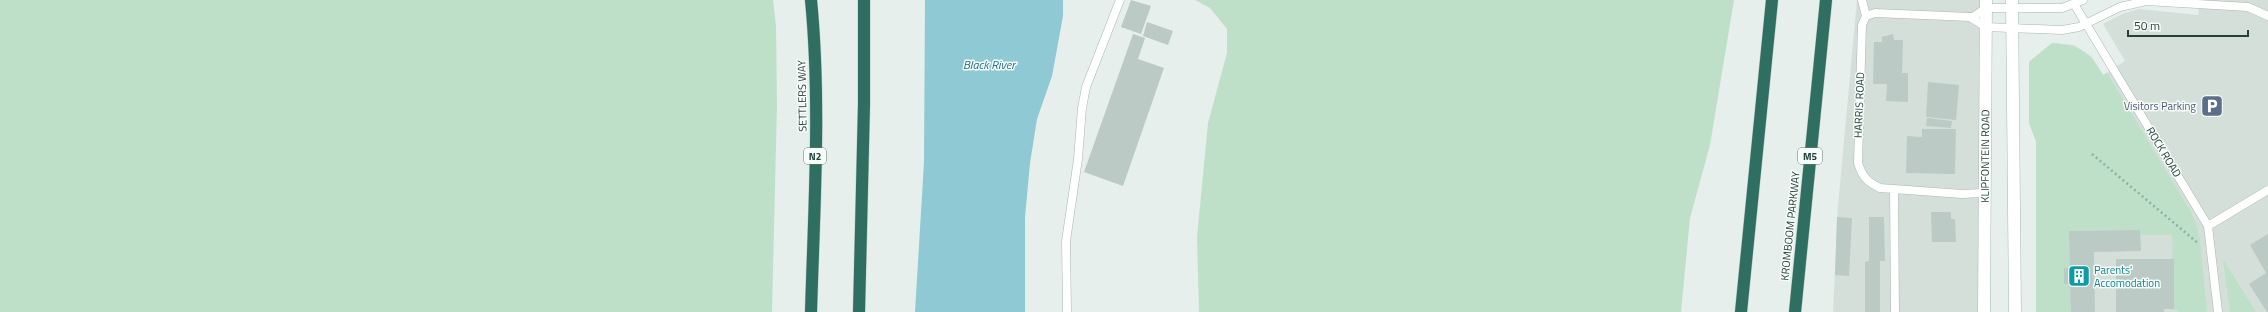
<svg xmlns="http://www.w3.org/2000/svg" width="2268" height="312" font-family="'Titillium Web',sans-serif">
<rect width="100%" height="100%" fill="#e6efeb"/>
<path fill="#d4dfda" d="M1857,0H1986L1984,312H1833L1838,206Z
M2200,0H2268V312H2036V141L2029,123V62L2052,43L2074,45L2092,57L2103,75L2125,61L2103,24L2122,14L2139,9L2198,15Z"/>
<path fill="#bfe0c8" d="M0,0H773L776,26L777,106L772,312H0Z
M1195,0H1734L1710,145L1690,218L1681,312H1199L1197,237L1208,123L1227,53V29L1210,8Z
M2052,43C2080,45 2089,51 2103,75L2107,73L2190,210L2196,224L2200,240L2207,312H2179L2174,309L2172,235H2140V230L2069,231L2070,268L2064,269V284H2070L2071,312H2036V141L2029,123V62Z
M2223,259L2256,312H2230Z"/>
<path fill="#8ec9d4" d="M925,0H1063V16L1052,76L1037,119L1030,163L1025,217V312H915L924,162Z"/>
<path fill="#bbcac4" d="M1131,0L1151,6L1141,34L1121,27Z
M1147,22L1173,31L1168,45L1143,36Z
M1133,34L1145,38L1138,59L1164,68L1123,186L1084,172Z
M1893,34L1894,40H1903L1902,73H1908V102L1886,101L1887,84H1873L1874,42H1882V37Z
M1928,82L1959,85L1956,120L1926,117Z
M1927,118L1952,121L1951,128L1926,126Z
M1922,129H1956L1955,174L1906,173L1907,136L1922,137Z
M1931,212H1951V219H1955L1956,242H1932Z
M1837,217L1852,218L1849,276L1835,275Z
M1869,217H1884L1885,261H1880V312H1865V262L1869,261Z
M2140,230L2141,251L2094,252L2095,312H2071L2070,284H2064V268H2070L2069,231Z
M2268,234V312H2267L2249,284L2266,273L2250,245Z
M2116,259H2174V309H2164V312H2116Z"/>
<g fill="none" stroke-linecap="round" stroke-linejoin="round">
<g stroke="#a8b8b2" stroke-width="9">
<path id="service" d="M1862,0L1866,16
M2074,4L2208,226L2218,312
M1973,17L1986,8H2062L2083,0
M1894,190L1895,312
M1983,193L1962,194L1880,188C1867,182 1862,176 1858,163L1862,25L1866,16L1875,13L1970,17L1986,27L2062,30L2079,27L2120,7L2146,1L2248,7L2268,16
M2208,226L2268,190
M1067,312L1066,241L1078,159L1082,108L1086,87L1120,0"/>
</g>
<g stroke="#a4bbb3" stroke-width="13">
<g id="secondary">
<path d="M2012,0L2015,312"/>
<path id="s1" d="M1984,312L1986,0"/>
</g>
</g>
<g stroke="#c2cac8" stroke-width="13">
<path id="motorway" d="M811,312C814,209 821,103 811,0
M859,312L864,104V0
M1741,312L1772,0
M1795,312L1826,0"/>
</g>
<path stroke="#86b3a5" stroke-width="2.5" stroke-dasharray="2 3" stroke-linecap="butt" d="M2092,154L2199,244"/>
<use href="#service" stroke="#fff" stroke-width="8"/>
<use href="#secondary" stroke="#fff" stroke-width="12"/>
<use href="#motorway" stroke="#2f6f62" stroke-width="12"/>
</g>
<defs>
<g id="parking-square" transform="scale(1.15)"><rect x="-9" y="-9" width="18" height="18" rx="4" fill="#5c6f8a" stroke="#f7fbf9"/><path d="M-3.5-5.5H1a3.5 3.5 0 0 1 0 7H-1V5.5H-3.5ZM-1-3.4V-.6H.8a1.4 1.4 0 0 0 0-2.8Z" fill="#fff"/></g>
<g id="building-square" transform="scale(1.15)"><rect x="-9" y="-9" width="18" height="18" rx="4" fill="#0f9aa8" stroke="#f7fbf9"/><path d="M-4-6H4V6H1V3H-1V6H-4ZM-2.5-4.3h1.7v1.8h-1.7ZM.8-4.3h1.7v1.8H.8ZM-2.5-1h1.7V.8h-1.7ZM.8-1h1.7V.8H.8Z" fill="#fff"/></g>
</defs>
<g fill-rule="evenodd">
<use href="#parking-square" x="2212" y="106"/>
<use href="#building-square" x="2079" y="276"/>
</g>
<g text-anchor="middle" dominant-baseline="central" stroke-width="3" stroke-linejoin="round" paint-order="stroke">
<g fill="#f7fbf9" stroke="#637a73" stroke-width="1">
<rect x="804" y="148" width="22" height="16" rx="3"/>
<rect x="1798" y="148" width="24" height="16" rx="3"/>
</g>
<g font-size="10" font-weight="bold" fill="#24423a">
<text x="815" y="156">N2</text>
<text x="1810" y="156">M5</text>
</g>
<g font-size="11" fill="#24423a" stroke="#f7fbf9">
<text transform="translate(802 96) rotate(-91)">SETTLERS WAY</text>
<text transform="translate(1859 105) rotate(-88)">HARRIS ROAD</text>
<text transform="translate(2164 152) rotate(59)">ROCK ROAD</text>
<text stroke="none"><textPath href="#s1" startOffset="156">KLIPFONTEIN ROAD</textPath></text>
<text transform="translate(1790 226) rotate(-84)">KROMBOOM PARKWAY</text>
</g>
<g font-size="11" fill="#4e5e75" stroke="#f7fbf9" text-anchor="end">
<text x="2196" y="106">Visitors Parking</text>
</g>
<g font-size="11" fill="#0d838f" stroke="#f7fbf9" text-anchor="start">
<text x="2094" y="270">Parents'<tspan x="2094" dy="13">Accomodation</tspan></text>
</g>
<g font-size="12" font-style="italic" fill="#1c6f80" stroke="#f7fbf9">
<text x="989" y="64">Black River</text>
</g>
</g>
<path d="M2128 30v6h120v-6" fill="none" stroke="#24423a" stroke-width="2"/>
<text x="2134" y="30" font-size="12" fill="#24423a" stroke="#f7fbf9" stroke-width="3" paint-order="stroke">50 m</text>
</svg>
